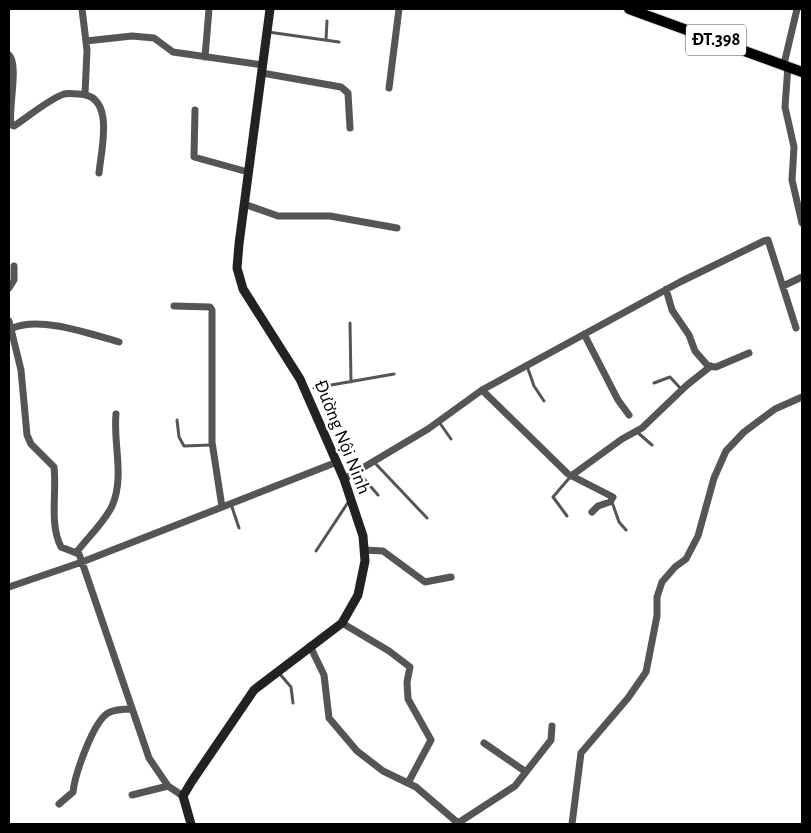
<svg xmlns="http://www.w3.org/2000/svg" width="811" height="833" font-family="'Alegreya Sans',sans-serif">
<rect width="100%" height="100%" fill="#fff"/>
<g fill="none" stroke-linecap="round" stroke-linejoin="round">
<g stroke="#dbdbdb" stroke-width="12">
<path id="primary" d="M629,9L802,72"/>
</g>
<path stroke="#555" stroke-width="3" d="M268,32L339,42
M326,40L327,21
M350,323L351,382
M527,366L534,386L544,401
M654,383L670,377L682,390
M314,388L394,374
M177,420L179,437L184,446L211,445
M439,422L451,439
M637,432L652,445
M374,462L427,518
M358,472L378,495
M612,502L619,522L626,530
M231,504L239,528
M567,516L553,497L571,476
M316,551L349,501
M279,673L291,687L293,703"/>
<path stroke="#555" stroke-width="7" d="M82,9L87,50L85,94
M86,41L132,36L154,38L173,52L263,65
M9,55C19,65 8,109 11,125L14,126C28,117 49,99 64,94C68,93 74,94 79,94C116,95 101,150 99,173
M205,57L209,9
M784,64L797,9
M788,66L785,107L794,147L792,180L802,223
M262,73L341,87L348,93L350,128
M389,88L399,9
M195,110L194,157L248,172
M244,204L278,216H330L397,228
M783,286L802,277
M9,288L14,280V266
M666,289L672,310L689,335L695,351L708,366L716,367L749,353
M174,306L210,307L212,310V442L222,507
M9,321L21,370L27,435L31,444L54,467C57,494 49,523 61,547L79,554L82,562L149,758L168,786L183,796
M11,329C38,315 91,334 119,342
M584,334L618,400L629,415
M482,390L568,474L613,497L610,502L598,506L592,512
M571,476L622,439L642,428L687,385L711,366
M344,479L428,429L482,390L680,282L764,241L768,240L796,328
M364,550L383,551L425,582L451,577
M76,553C87,538 104,523 112,506C125,477 113,444 116,414
M9,587L82,562L337,462
M342,623L389,651L410,667L407,682L408,699L431,740L408,783
M310,646L324,675L329,718L357,751L383,771L416,787L458,823L515,786L551,740L552,726
M484,743L526,772
M132,795L168,786
M59,804L73,792C75,774 93,722 108,713C115,709 125,709 132,709
M572,824L581,753L628,698L646,672L657,616V597L662,582L675,567L686,559L698,536L714,478L726,451L744,432L775,409L802,397"/>
<path stroke="#222" stroke-width="9" d="M191,824L183,796L192,781L254,690L342,623L358,595L365,561L363,536L344,479L300,379L243,289L237,268L239,244L270,9"/>
<use href="#primary" stroke="#000" stroke-width="10"/>
</g>
<g text-anchor="middle" dominant-baseline="central" stroke-width="5" stroke-linejoin="round" paint-order="stroke">
<rect fill="#fff" stroke="#4c4c4c" stroke-width="1" x="686" y="24.5" width="60" height="31" rx="4"/>
<g font-size="18" font-weight="bold" fill="#000">
<text x="716" y="40">ĐT.398</text>
</g>
<g font-size="19" fill="#000" stroke="#fff">
<text transform="translate(342 437) rotate(68)">Đường Nội Ninh</text>
</g>
</g>
<rect width="811" height="833" fill="none" stroke="#000000" stroke-width="20"/>
</svg>
